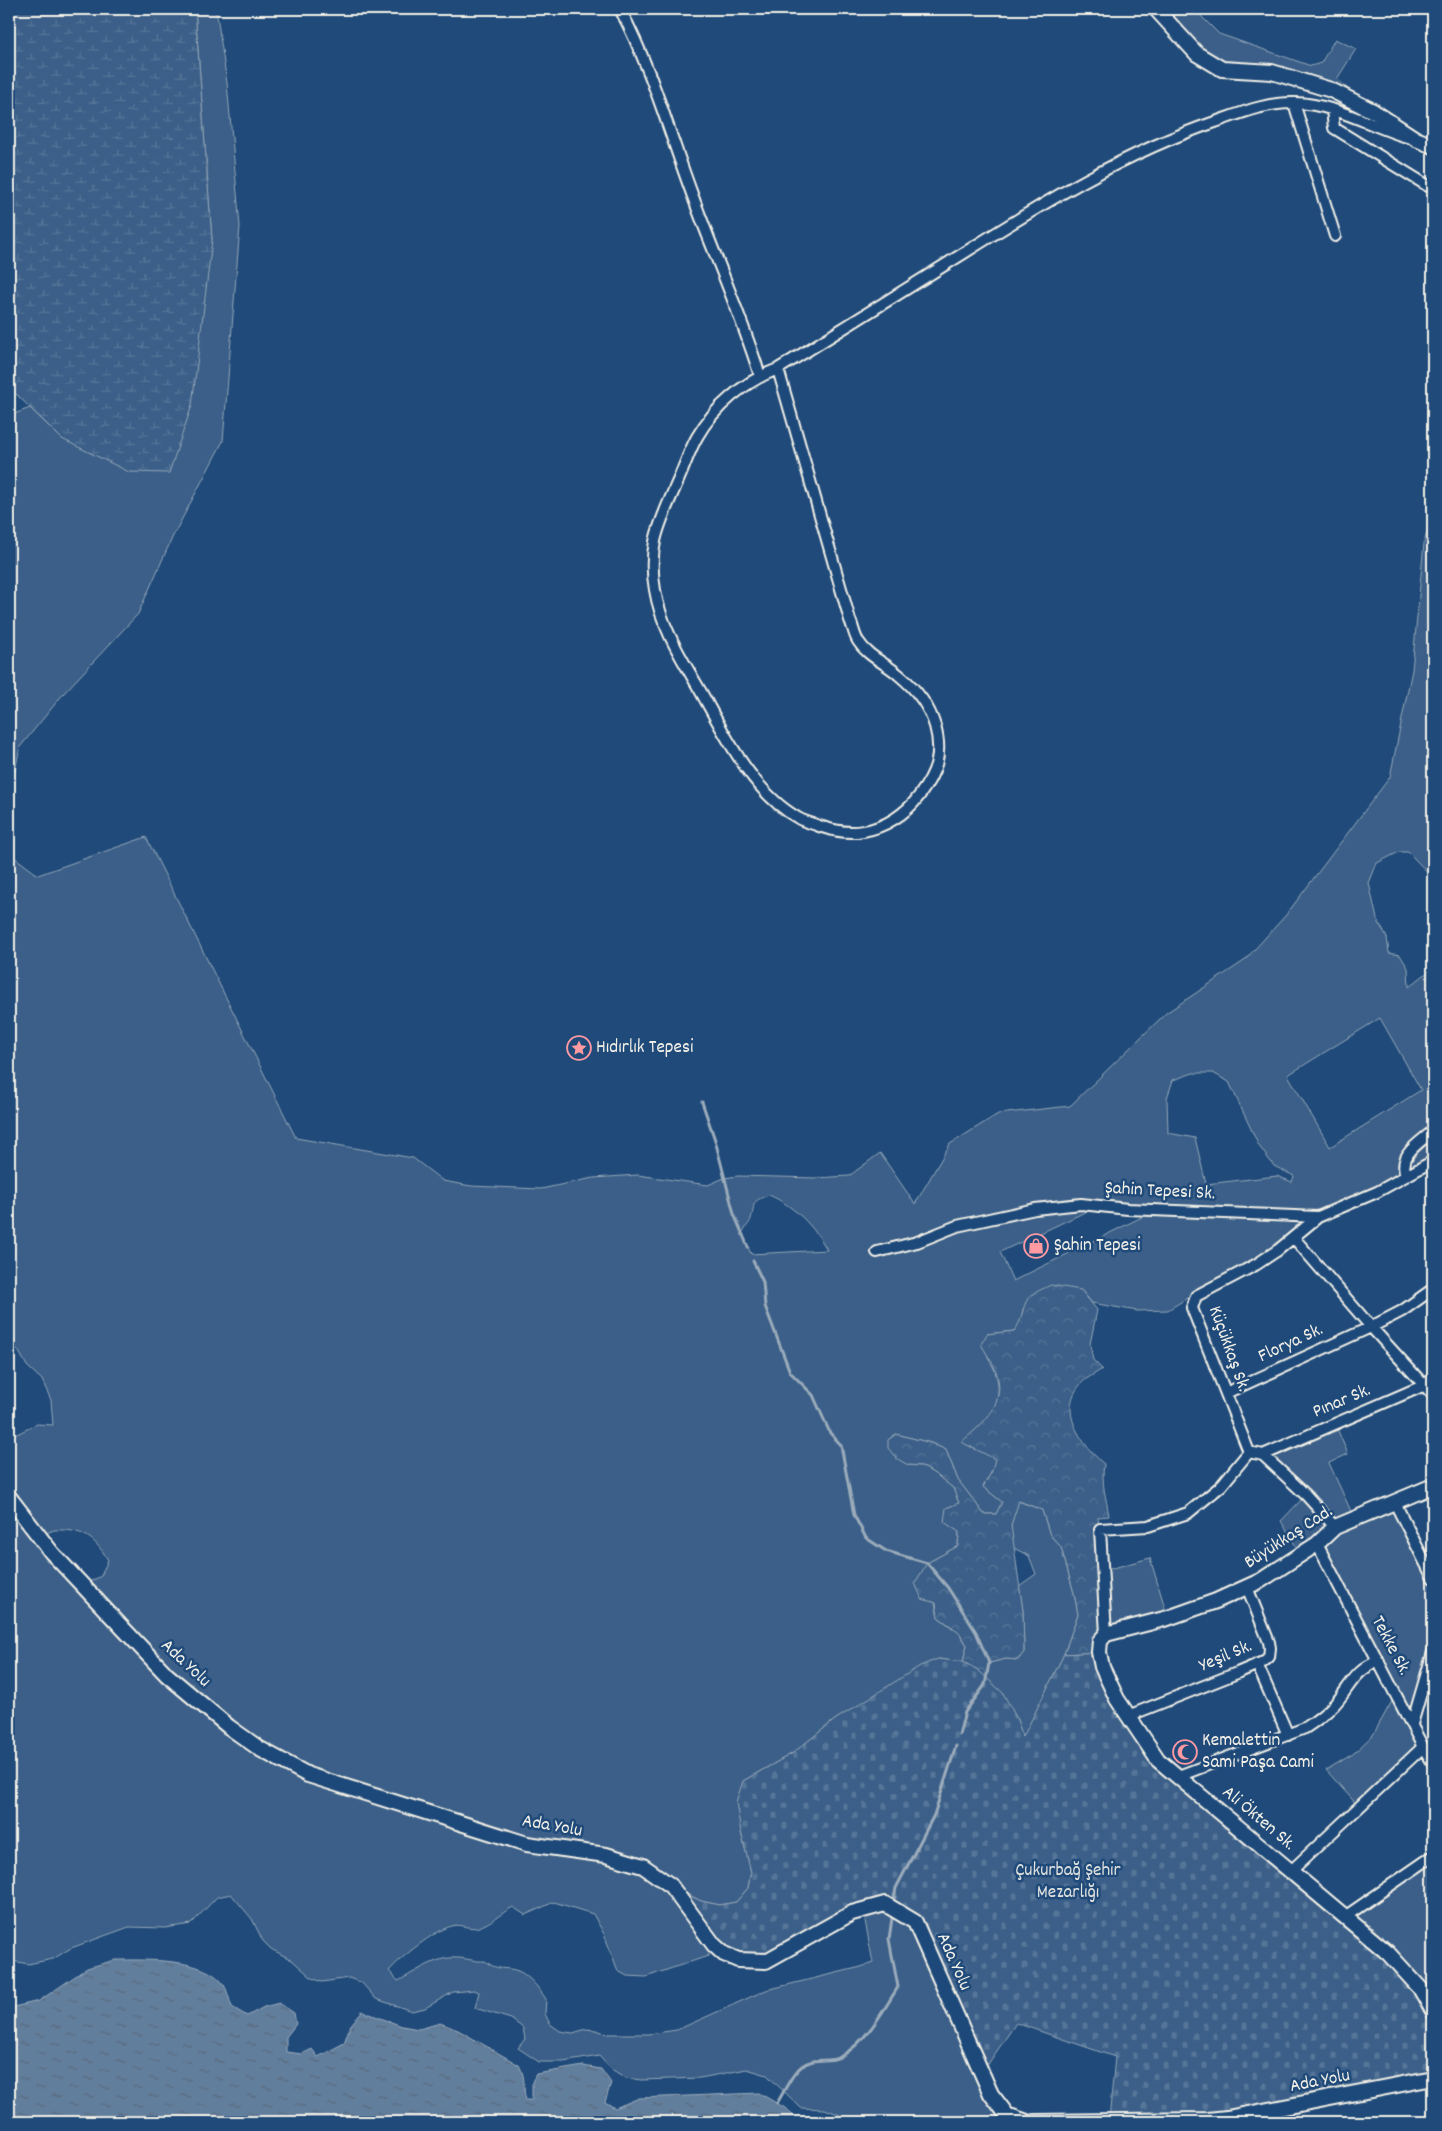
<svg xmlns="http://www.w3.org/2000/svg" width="1442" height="2131" font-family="Dekko,sans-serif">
<defs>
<pattern id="forest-crowns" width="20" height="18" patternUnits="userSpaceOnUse" patternTransform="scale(1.25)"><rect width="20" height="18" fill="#3a5f88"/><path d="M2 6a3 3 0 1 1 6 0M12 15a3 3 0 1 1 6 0" fill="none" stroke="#577699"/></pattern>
<pattern id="wetland-marsh" width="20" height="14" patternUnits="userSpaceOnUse" patternTransform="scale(1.25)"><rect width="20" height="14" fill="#3a5f88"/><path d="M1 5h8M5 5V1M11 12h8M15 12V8" fill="none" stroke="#577699"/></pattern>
<pattern id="cemetery-stones" width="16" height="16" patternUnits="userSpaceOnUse" patternTransform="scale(1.25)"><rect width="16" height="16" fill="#3a5f88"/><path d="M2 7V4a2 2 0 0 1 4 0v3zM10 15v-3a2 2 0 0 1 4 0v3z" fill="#577699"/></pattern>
<pattern id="water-ripples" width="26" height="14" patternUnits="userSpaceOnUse" patternTransform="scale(1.25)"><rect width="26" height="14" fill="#627e9d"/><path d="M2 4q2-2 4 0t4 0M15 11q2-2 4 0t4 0" fill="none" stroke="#58687a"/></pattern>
</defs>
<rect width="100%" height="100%" fill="#1f4a7a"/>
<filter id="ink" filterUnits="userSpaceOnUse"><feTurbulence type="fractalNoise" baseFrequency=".02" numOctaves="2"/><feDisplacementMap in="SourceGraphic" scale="10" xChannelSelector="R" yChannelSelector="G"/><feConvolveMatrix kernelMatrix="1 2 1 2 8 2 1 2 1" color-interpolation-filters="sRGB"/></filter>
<g filter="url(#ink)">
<path fill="#3a5f88" stroke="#97a8b8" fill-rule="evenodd" d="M195,9H216L227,83L240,226L223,441L173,536L138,614L64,693L20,747L9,800V416L30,408L62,439L212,240Z
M1156,9H1199L1196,11L1219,34L1311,66L1321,63L1335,39L1356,49L1337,79L1373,111L1331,90L1222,69Z
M1433,510V878L1408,852H1399L1377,863L1369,883L1377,919L1387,938L1389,953L1400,955L1408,968L1409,987L1433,968V1161L1318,1217L1294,1238L1195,1299L1189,1297L1168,1310L1137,1311L1092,1303L1081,1290L1023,1309L1020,1324L1014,1331L987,1334C987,1340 986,1348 987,1354C988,1360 993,1365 995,1371C1006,1406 987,1420 962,1442L996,1459L992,1471L983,1487L1002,1502L996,1514H984L958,1480L946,1450L931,1443L896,1434L889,1439L908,1465L922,1466L938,1476L953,1488L959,1503L946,1508L959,1531L958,1546L927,1563L938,1617L959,1633L967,1645L963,1662L939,1659L836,1719L793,1753L743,1781L741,1832L751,1872L748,1888L736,1902L720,1905L701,1901L671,1886L714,1945L708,1956L646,1977L627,1976L618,1971L604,1934L593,1914L554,1902L525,1915L513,1907C502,1913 490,1923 479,1927C469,1930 460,1923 452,1926C435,1930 401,1957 389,1971L398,1981C416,1972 436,1956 457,1958C467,1958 475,1962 485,1961C498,1972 505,1966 518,1971C530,1976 539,1989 546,1999L545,2014L550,2024L560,2031L573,2033L586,2029L596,2030L608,2034H648L677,2030L766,1990L861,1967L873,1963L863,1910L885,1904L915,1922L991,2094L1027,2122H841L840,2115L825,2109L801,2108L767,2075L747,2069L700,2078L641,2080L626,2078L611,2069L599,2056L563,2062H539L518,2048L525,2039L523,2028L511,2019L475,2008L479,1992L474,1990L453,1992L425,2008L412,2011L376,1999L362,1983L349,1978L322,1982L312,1978L292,1960L271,1949L263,1941L252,1919L231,1894L217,1897L191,1924L165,1928L129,1927L71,1948L53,1959L28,1964L9,1960V1432L17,1434L37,1424L53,1425L51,1400L42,1380L27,1366L18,1350L9,1342V853L38,875L146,837L296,1138L413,1158L443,1181L471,1186L541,1189L593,1178L638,1175L708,1185L724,1178L738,1176L817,1178L849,1176L880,1153L915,1204L950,1144L998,1114L1070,1106L1166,1013L1244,961L1286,915L1390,777L1412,670L1424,543ZM1380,1018L1421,1090L1330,1147L1288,1075ZM1193,1073H1213L1229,1082L1259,1146L1274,1166L1294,1176L1292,1182L1277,1176L1206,1184L1195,1138L1168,1133L1167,1098L1173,1080ZM769,1195C793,1205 815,1227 827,1250L751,1254L742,1233C745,1228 750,1223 751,1219C756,1203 749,1202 769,1195ZM1098,1206L1154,1211L1013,1281L1000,1252ZM54,1530C81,1529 94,1536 108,1560L101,1576L82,1586L39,1536Z
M1335,1424L1348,1454L1329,1463L1354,1518L1394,1501L1433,1578V1652L1412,1724L1423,1747L1359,1807L1326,1770L1353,1754L1373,1735L1396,1694L1317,1545L1301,1555L1281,1521L1306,1495L1263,1455Z
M1018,1501L1042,1510L1050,1535L1061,1547L1074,1593L1078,1614L1064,1654L1023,1738L1016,1717L986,1679L989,1663L1006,1659L1018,1660L1024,1652L1023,1611L1019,1586L1036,1574L1029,1556L1012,1547L1011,1525Z
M1150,1558L1168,1618L1106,1634L1102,1571Z
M1429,1859L1433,1865V2011L1346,1916Z"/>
<path fill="url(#forest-crowns)" stroke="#97a8b8" d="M1051,1285L1081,1290L1097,1310L1090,1344L1093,1360L1102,1369C1097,1373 1090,1376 1085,1380C1054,1407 1081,1444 1104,1464C1101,1485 1106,1496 1109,1516L1098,1517L1106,1634L1099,1652L1064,1654L1078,1614L1074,1593L1061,1547L1050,1535L1042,1510L1019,1501L1011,1525L1023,1611L1024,1652L1018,1660L1006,1659L989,1663L986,1679L978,1670L963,1662L967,1645L959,1632L938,1617L936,1603L922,1599L915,1583L927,1563L958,1546L959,1532L944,1522L946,1508L959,1503L953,1488L938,1476L922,1466L908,1465L896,1458L888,1448V1440L896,1434L931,1443L946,1450L958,1480L984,1514H996L1002,1502L983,1487L992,1471L995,1459L961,1442C987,1421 1010,1400 993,1364C989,1358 985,1351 981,1344L987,1334L1014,1331C1023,1321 1021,1308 1029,1297C1034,1292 1045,1288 1051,1285Z"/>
<path fill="url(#wetland-marsh)" stroke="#97a8b8" d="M9,9H195L212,240L192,405L169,473L129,472L62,439L9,387Z"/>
<path fill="url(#cemetery-stones)" stroke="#97a8b8" d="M1099,1652L1158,1760L1346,1916L1433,2011V2078L1287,2107L1109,2120L1115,2057L1016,2023L982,2073L915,1922L885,1904L766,1961L724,1954L670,1885L701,1901L719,1905L736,1902L748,1888L751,1872L741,1832L736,1802L743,1781L793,1753L836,1719L920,1666L938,1659L963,1662L978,1670L1003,1693L1016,1717L1023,1737L1064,1654Z"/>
<path fill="url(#water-ripples)" stroke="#9cacbb" d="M115,1960C144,1960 206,1957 224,1985C228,1991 229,2000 232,2007L247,2016L264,2007L279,2003L294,2013L296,2024L286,2037V2052L302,2054L312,2049L318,2057L344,2043L350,2026L362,2011L402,2026L419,2029L440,2023L458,2030L519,2065C527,2080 522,2086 526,2100H532V2082L536,2074L583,2066L601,2069L611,2083L605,2102L615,2108L639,2098L759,2093L785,2108L800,2122H9V2008L39,2001L87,1968Z"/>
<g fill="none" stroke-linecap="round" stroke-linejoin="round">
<path stroke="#9cacbb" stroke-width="3" d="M702,1102L715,1140L734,1214L748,1247
M753,1261L763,1282L765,1306L790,1372L813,1395L830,1433L841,1445L854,1515L866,1538L886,1551L927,1563L948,1588L976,1632L989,1663L985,1685L965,1712L959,1735
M894,1899L896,1888L934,1815L956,1746
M777,2103C785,2091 794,2066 810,2062C819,2059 831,2062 840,2057C867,2041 882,2013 898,1987L889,1939L892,1918"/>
<g stroke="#f4f1e8" stroke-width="14">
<path id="street" d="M620,9C651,67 669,132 692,194C714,255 741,314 760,376
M1294,103L1335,236
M1332,110L1334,128L1428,186
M778,369L850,620C853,626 854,635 858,641C868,657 886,663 899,675C915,688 929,706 935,726C943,755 936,773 919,796C906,814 884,828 863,831C848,834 834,831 819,826C812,823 804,822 798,818C753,793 725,735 701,692C682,659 661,627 655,590C647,545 660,523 677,483C684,468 689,451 697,437C714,407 745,381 778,369C840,330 902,291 964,253C1045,202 1124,153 1215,122C1241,113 1268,102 1295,103C1335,104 1370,126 1407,137
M1406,1176C1398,1154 1418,1144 1433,1131
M1294,1238L1371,1327L1433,1395
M877,1252L917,1242L957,1226L1035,1209L1081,1204L1128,1209L1318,1217L1377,1192L1433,1161
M1226,1393L1371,1327L1402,1311L1433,1289
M1263,1455L1249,1452L1192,1308L1196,1296L1257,1264L1278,1250L1318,1217
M1263,1455L1425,1385L1433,1378
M1263,1455L1306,1495L1335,1527
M1394,1501L1433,1578
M1317,1544L1423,1747L1433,1763
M1106,1634L1100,1529L1148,1526L1188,1513L1221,1486L1249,1452
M1257,1664L1288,1735
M1128,1716L1237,1673L1263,1662L1269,1657L1270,1648L1269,1642L1247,1587
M1412,1724L1433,1652
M1176,1777L1305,1728C1316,1721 1325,1714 1334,1705C1350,1688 1354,1670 1379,1661
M1291,1871L1423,1747
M1346,1916L1433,1856"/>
</g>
<g stroke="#f4f1e8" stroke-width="18">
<path id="secondary" d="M1156,9L1197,54L1222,69L1272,72L1331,90L1373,111L1416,139L1433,146
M1433,1486L1335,1527L1317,1544L1260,1581L1216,1601L1168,1618L1106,1634L1100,1641L1099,1652L1102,1667L1117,1699L1158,1760L1388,1953L1420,1988L1433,2011
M9,1497L52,1553L167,1675L229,1727L260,1749L308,1775L527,1844L606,1855L643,1866L670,1885L714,1945L724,1954L738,1960L766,1961L852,1913L885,1904L915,1922L991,2094L1007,2115L1027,2122
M1034,2122L1208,2120L1227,2118L1433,2078"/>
</g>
<use href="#street" stroke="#1f4a7a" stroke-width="10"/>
<use href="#secondary" stroke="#1f4a7a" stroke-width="14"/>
</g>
</g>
<defs>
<g id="sight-ring" transform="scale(1.25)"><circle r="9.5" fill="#1f4a7a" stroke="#ff9aa2" stroke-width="1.5"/><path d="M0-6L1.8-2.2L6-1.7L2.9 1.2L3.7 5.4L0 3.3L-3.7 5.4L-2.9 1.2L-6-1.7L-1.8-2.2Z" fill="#ff9aa2"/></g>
<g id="shop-ring" transform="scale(1.25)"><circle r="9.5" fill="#1f4a7a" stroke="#ff9aa2" stroke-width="1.5"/><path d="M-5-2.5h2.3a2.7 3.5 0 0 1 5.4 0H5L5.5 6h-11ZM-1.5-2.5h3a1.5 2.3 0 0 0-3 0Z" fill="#ff9aa2"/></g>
<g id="mosque-ring" transform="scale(1.25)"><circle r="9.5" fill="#1f4a7a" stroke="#ff9aa2" stroke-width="1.5"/><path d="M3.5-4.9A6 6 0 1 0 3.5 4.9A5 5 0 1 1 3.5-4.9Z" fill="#ff9aa2"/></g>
</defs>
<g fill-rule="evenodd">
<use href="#sight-ring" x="579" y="1048"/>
<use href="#shop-ring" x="1036" y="1246"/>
<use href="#mosque-ring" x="1185" y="1752"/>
</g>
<g text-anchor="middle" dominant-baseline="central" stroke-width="5" stroke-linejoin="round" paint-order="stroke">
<g font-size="19" fill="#f4f1e8" stroke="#1f4a7a" text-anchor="start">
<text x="596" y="1048">Hıdırlık Tepesi</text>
<text x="1054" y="1246">Şahin Tepesi</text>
<text x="1202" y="1741">Kemalettin<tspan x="1202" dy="22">Sami Paşa Cami</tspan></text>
</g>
<g font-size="19" fill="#f4f1e8" stroke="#1f4a7a">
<text transform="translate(1160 1192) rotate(3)">Şahin Tepesi Sk.</text>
<text transform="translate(1291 1344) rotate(-25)">Florya Sk.</text>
<text transform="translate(1228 1349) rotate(70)">Küçükkaş Sk.</text>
<text transform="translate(1342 1402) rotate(-23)">Pınar Sk.</text>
<text transform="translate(1289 1538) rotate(-33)">Büyükkaş Cad.</text>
<text transform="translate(1390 1646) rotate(62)">Tekke Sk.</text>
<text transform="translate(1226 1657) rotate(-23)">Yeşil Sk.</text>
<text transform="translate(185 1664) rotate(43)">Ada Yolu</text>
<text transform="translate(1258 1819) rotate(40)">Ali Ökten Sk.</text>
<text transform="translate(552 1827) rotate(10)">Ada Yolu</text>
<text transform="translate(953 1962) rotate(66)">Ada Yolu</text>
<text transform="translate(1320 2082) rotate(-11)">Ada Yolu</text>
</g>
<g font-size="19" fill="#e1e2de" stroke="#1f4a7a">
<text x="1068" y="1871">Çukurbağ Şehir<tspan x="1068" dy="22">Mezarlığı</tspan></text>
</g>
</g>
<rect width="1442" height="2131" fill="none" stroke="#1f4a7a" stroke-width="30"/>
<rect x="15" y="15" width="1412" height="2101" fill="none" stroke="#f4f1e8" stroke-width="2" filter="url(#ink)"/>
</svg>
